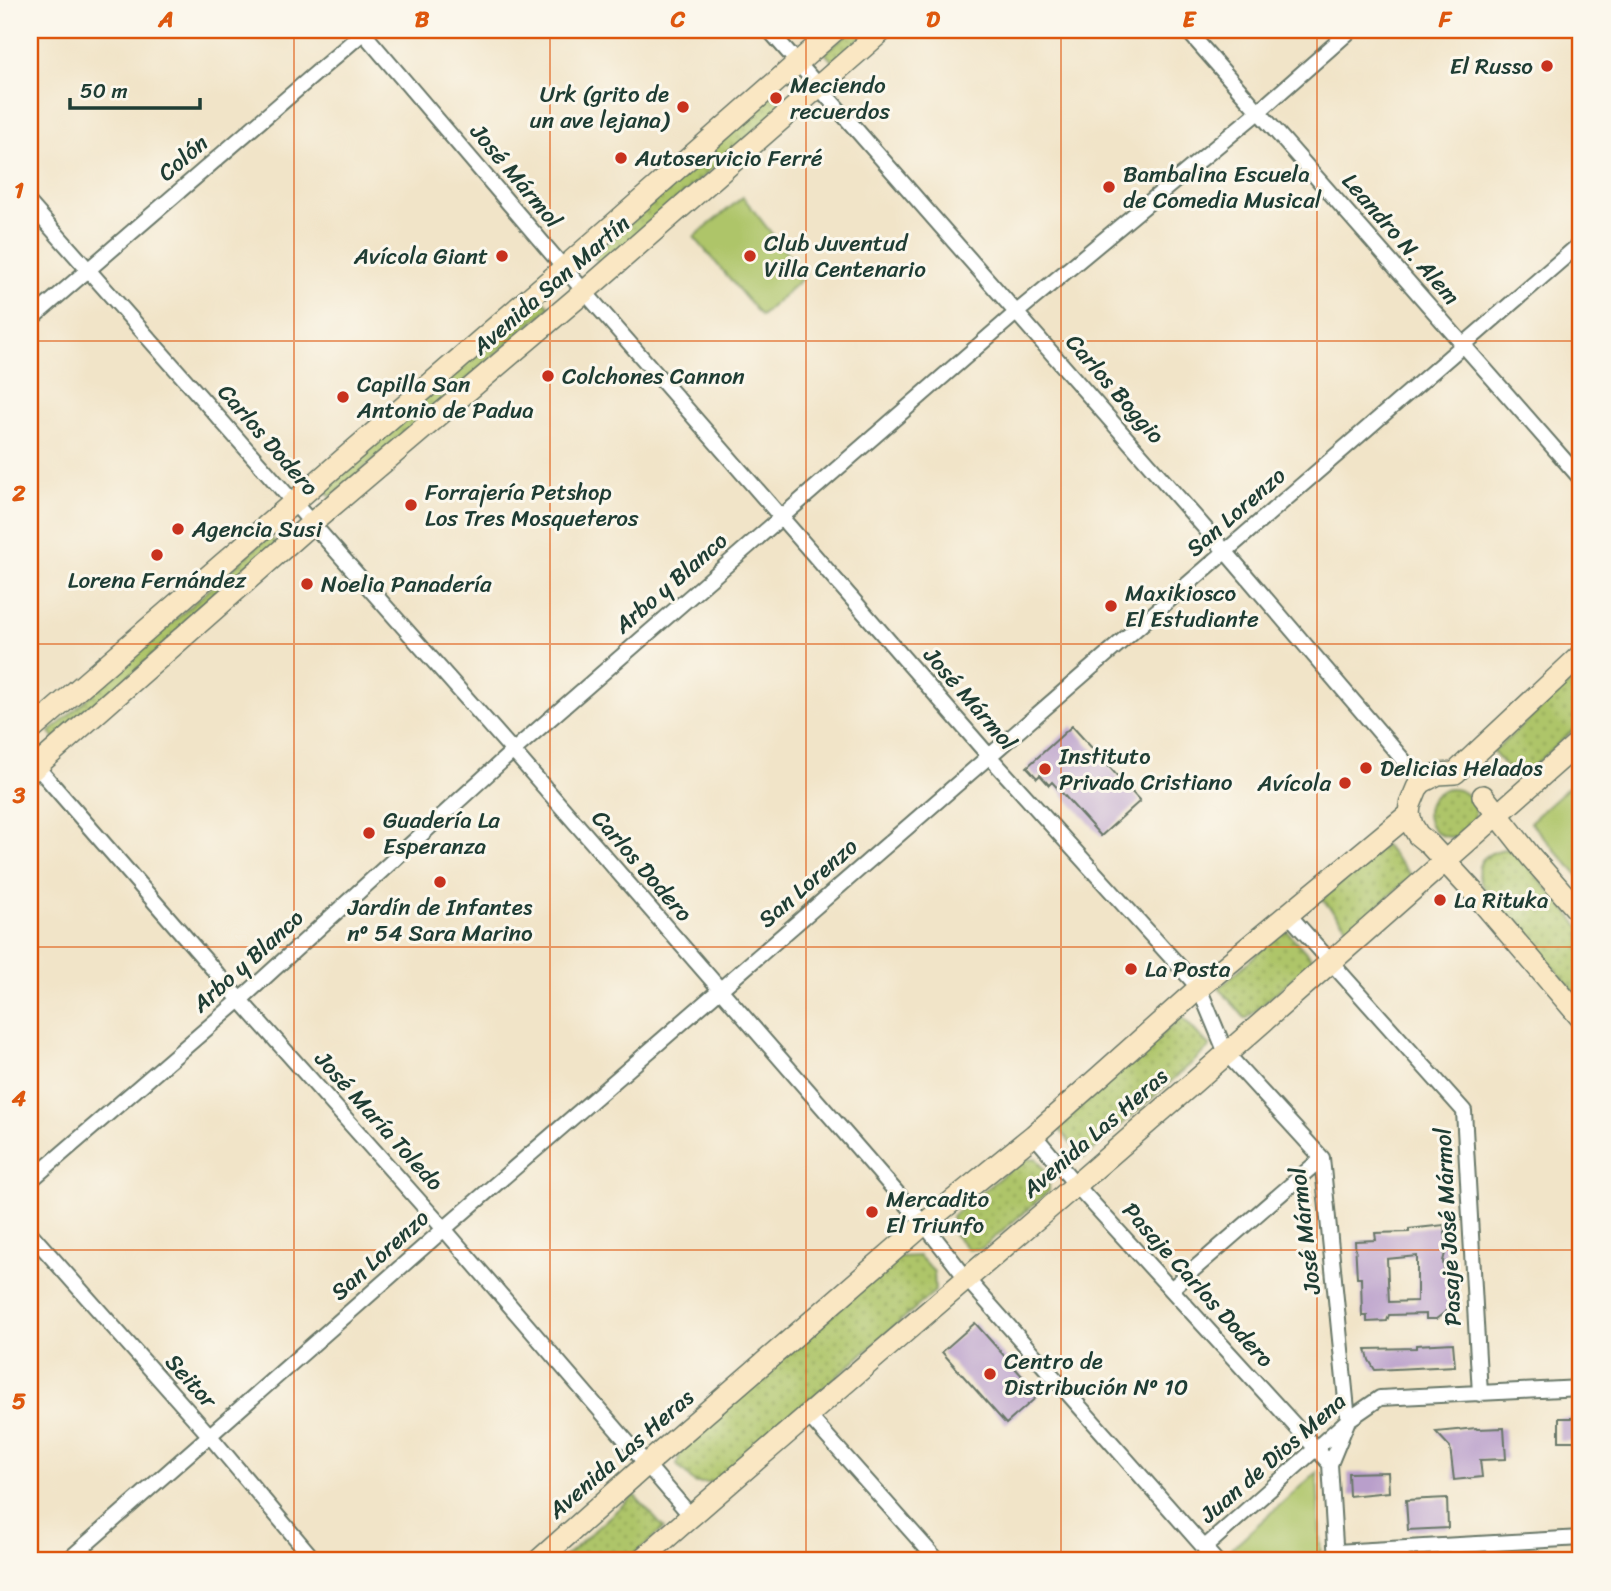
<svg xmlns="http://www.w3.org/2000/svg" width="1611" height="1591" font-family="Sriracha,sans-serif">
<defs>
<pattern id="grass-dots" width="8" height="8" patternUnits="userSpaceOnUse" patternTransform="scale(1.75)"><rect width="8" height="8" fill="#aec569"/><path d="M2 2h.1M6 6h.1" fill="none" stroke="#8da157" stroke-width="1.8" stroke-linecap="round"/></pattern>
</defs>
<rect width="100%" height="100%" fill="#fbf7ec"/>
<filter id="ink" filterUnits="userSpaceOnUse"><feTurbulence type="fractalNoise" baseFrequency=".0143" numOctaves="2"/><feDisplacementMap in="SourceGraphic" scale="14" xChannelSelector="R" yChannelSelector="G"/><feConvolveMatrix kernelMatrix="1 2 1 2 8 2 1 2 1" color-interpolation-filters="sRGB"/></filter>
<filter id="wash" filterUnits="userSpaceOnUse"><feTurbulence type="fractalNoise" baseFrequency=".00686" numOctaves="4" result="noise"/><feDisplacementMap in="SourceGraphic" scale="28" xChannelSelector="R" yChannelSelector="G"/><feGaussianBlur stdDeviation="1.57" result="paint"/><feColorMatrix in="noise" values="0 0 0 0 0 0 0 0 0 0 0 0 0 0 0 0 0 1.4 0 .05"/><feComposite in="paint" operator="in"/></filter>
<g filter="url(#wash)">
<rect width="100%" height="100%" fill="#f1e4c8"/>
<path fill="url(#grass-dots)" stroke="#66814e" stroke-width="2" d="M852,30H870L833,62L825,53Z
M777,91L786,102L603,267L593,256Z
M541,297L550,307L331,497L322,488Z
M269,536L277,544L57,741L50,732Z
M1581,673V723L1518,780L1493,752Z
M1427 813a24 24 0 1 1 48 0a24 24 0 1 1-48 0Z
M1384,845L1412,876L1350,930L1322,899Z
M1505,849L1516,851L1581,928V999L1485,890C1471,867 1480,854 1505,849Z
M1285,929L1313,960L1246,1019L1219,988Z
M1182,1017L1210,1047L1084,1158L1057,1127Z
M1036,1158L1049,1176V1191L981,1249H968L951,1231L952,1216L1022,1160Z
M919,1256L934,1272L935,1291L714,1483H695L677,1465L681,1445L900,1257Z
M634,1495L664,1528L627,1561H560Z"/>
<path fill="#aec569" stroke="#66814e" stroke-width="2" d="M743,197L805,276L761,316L694,237Z
M1581,776V879L1530,822Z
M1317,1472L1321,1561H1234L1226,1553Z"/>
<g id="blocks">
<path fill="#b99fcb" fill-rule="evenodd" d="M1072,726L1140,801L1101,836L1052,782L1049,785L1040,775L1037,778L1027,767Z
M1444,1225L1447,1246L1443,1261L1449,1309L1436,1319H1426V1314L1389,1315L1387,1321L1367,1322V1316H1362L1361,1278H1357L1355,1241L1376,1240L1375,1233L1409,1232V1229ZM1417,1256V1301L1389,1302L1387,1259Z
M975,1323L1039,1395L1006,1424L942,1352Z
M1453,1343L1455,1366L1375,1370L1369,1360L1366,1349L1416,1348V1345Z
M1559,1418H1581V1441H1559Z
M1476,1428L1477,1429L1504,1428L1506,1459L1480,1460L1482,1477L1454,1480L1450,1447L1436,1432Z
M1388,1472L1389,1492L1349,1496L1348,1473Z
M1447,1498L1448,1528L1408,1530L1406,1500Z"/>
</g>
</g>
<g filter="url(#ink)">
<use href="#blocks" fill-opacity="0" stroke="#687768" stroke-width="2"/>
<g fill="none" stroke-linecap="round" stroke-linejoin="round">
<g stroke="#687768" stroke-width="18">
<path id="street" d="M361,30L564,268L989,756L1199,988L1226,1053L1322,1158L1348,1420L1330,1464L1336,1561
M769,30L1225,551L1422,782
M1187,30L1581,479
M30,204L513,751L924,1224L966,1278L1216,1561
M30,320L366,30
M31,760L240,1000L444,1229L691,1516
M1288,914L1464,1111L1480,1394
M1034,1135L1076,1185L1330,1464
M30,1181L240,1000L513,751L1017,312L1258,112L1351,30
M30,1233L210,1436L315,1561
M1171,1289L1322,1158
M808,1415L938,1561
M1204,1548L1348,1420L1380,1398L1581,1388
M1336,1552L1581,1538
M67,1561L444,1229L1581,243"/>
</g>
<g stroke="#687768" stroke-width="24">
<path id="secondary" d="M1581,655L1455,773L1438,774L1422,782L1417,788L1410,805L1409,814L1412,825L1418,835L1429,844L1477,896L1581,1018
M30,731L564,268L835,30
M30,772L312,523L584,292L883,30
M1483,796L1531,857L1581,914
M538,1561L647,1464L924,1224L1034,1135L1199,988L1409,814
M640,1561C784,1434 931,1310 1077,1184C1246,1038 1413,889 1581,741"/>
</g>
<use href="#street" stroke="#fff" stroke-width="14"/>
<use href="#secondary" stroke="#fae7c3" stroke-width="21"/>
</g>
</g>
<path fill="none" stroke="#de580e" stroke-width="2" stroke-opacity="0.55" d="M294,30V1561M550,30V1561M806,30V1561M1061,30V1561M1317,30V1561M30,341H1581M30,644H1581M30,947H1581M30,1250H1581"/>
<g fill="#c8321e" stroke="#fbf7ec" stroke-width="2.5">
<circle cx="1547" cy="66" r="7"/>
<circle cx="776" cy="98" r="7"/>
<circle cx="683" cy="107" r="7"/>
<circle cx="621" cy="158" r="7"/>
<circle cx="1109" cy="187" r="7"/>
<circle cx="502" cy="256" r="7"/>
<circle cx="750" cy="256" r="7"/>
<circle cx="548" cy="376" r="7"/>
<circle cx="343" cy="397" r="7"/>
<circle cx="411" cy="505" r="7"/>
<circle cx="178" cy="529" r="7"/>
<circle cx="157" cy="555" r="7"/>
<circle cx="307" cy="584" r="7"/>
<circle cx="1111" cy="606" r="7"/>
<circle cx="1366" cy="768" r="7"/>
<circle cx="1045" cy="769" r="7"/>
<circle cx="1345" cy="783" r="7"/>
<circle cx="369" cy="833" r="7"/>
<circle cx="440" cy="882" r="7"/>
<circle cx="1440" cy="900" r="7"/>
<circle cx="1131" cy="969" r="7"/>
<circle cx="872" cy="1212" r="7"/>
<circle cx="990" cy="1374" r="7"/>
</g>
<g text-anchor="middle" dominant-baseline="central" stroke-width="6" stroke-linejoin="round" paint-order="stroke">
<g font-size="23" fill="#1f3d34" stroke="#fbf7ec" text-anchor="start">
<text x="1533" y="66" text-anchor="end">El Russo</text>
<text x="790" y="85">Meciendo<tspan x="790" dy="26">recuerdos</tspan></text>
<text x="669" y="94" text-anchor="end">Urk (grito de<tspan x="669" dy="26">un ave lejana)</tspan></text>
<text x="635" y="158">Autoservicio Ferré</text>
<text x="1123" y="174">Bambalina Escuela<tspan x="1123" dy="26">de Comedia Musical</tspan></text>
<text x="764" y="243">Club Juventud<tspan x="764" dy="26">Villa Centenario</tspan></text>
<text x="488" y="256" text-anchor="end">Avícola Giant</text>
<text x="562" y="376">Colchones Cannon</text>
<text x="357" y="384">Capilla San<tspan x="357" dy="26">Antonio de Padua</tspan></text>
<text x="425" y="492">Forrajería Petshop<tspan x="425" dy="26">Los Tres Mosqueteros</tspan></text>
<text x="192" y="529">Agencia Susi</text>
<text x="157" y="580" text-anchor="middle">Lorena Fernández</text>
<text x="321" y="584">Noelia Panadería</text>
<text x="1125" y="593">Maxikiosco<tspan x="1125" dy="26">El Estudiante</tspan></text>
<text x="1059" y="756">Instituto<tspan x="1059" dy="26">Privado Cristiano</tspan></text>
<text x="1380" y="768">Delicias Helados</text>
<text x="1331" y="783" text-anchor="end">Avícola</text>
<text x="383" y="820">Guadería La<tspan x="383" dy="26">Esperanza</tspan></text>
<text x="1454" y="900">La Rituka</text>
<text x="440" y="907" text-anchor="middle">Jardín de Infantes<tspan x="440" dy="26">nº 54 Sara Marino</tspan></text>
<text x="1145" y="969">La Posta</text>
<text x="886" y="1199">Mercadito<tspan x="886" dy="26">El Triunfo</tspan></text>
<text x="1004" y="1361">Centro de<tspan x="1004" dy="26">Distribución Nº 10</tspan></text>
</g>
<g font-size="23" fill="#1f3d34" stroke="#fbf7ec">
<text transform="translate(183 158) rotate(-41)">Colón</text>
<text transform="translate(516 176) rotate(50)">José Mármol</text>
<text transform="translate(1401 239) rotate(49)">Leandro N. Alem</text>
<text transform="translate(551 285) rotate(-41)">Avenida San Martín</text>
<text transform="translate(1115 389) rotate(49)">Carlos Boggio</text>
<text transform="translate(268 440) rotate(49)">Carlos Dodero</text>
<text transform="translate(1236 512) rotate(-41)">San Lorenzo</text>
<text transform="translate(671 583) rotate(-41)">Arbo y Blanco</text>
<text transform="translate(970 699) rotate(49)">José Mármol</text>
<text transform="translate(642 866) rotate(49)">Carlos Dodero</text>
<text transform="translate(808 883) rotate(-41)">San Lorenzo</text>
<text transform="translate(248 961) rotate(-42)">Arbo y Blanco</text>
<text transform="translate(379 1121) rotate(48)">José María Toledo</text>
<text transform="translate(1095 1133) rotate(-41)">Avenida Las Heras</text>
<text transform="translate(1448 1227) rotate(-93)">Pasaje José Mármol</text>
<text transform="translate(1305 1231) rotate(-97)">José Mármol</text>
<text transform="translate(380 1255) rotate(-42)">San Lorenzo</text>
<text transform="translate(1198 1285) rotate(48)">Pasaje Carlos Dodero</text>
<text transform="translate(191 1381) rotate(48)">Seitor</text>
<text transform="translate(621 1454) rotate(-41)">Avenida Las Heras</text>
<text transform="translate(1273 1458) rotate(-41)">Juan de Dios Mena</text>
</g>
</g>
<rect width="1611" height="1591" fill="none" stroke="#fbf7ec" stroke-width="77"/>
<path d="M70 98v10h130v-10" fill="none" stroke="#1f3d34" stroke-width="3.5"/>
<text x="80" y="98" font-size="21" fill="#1f3d34" stroke="#fbf7ec" stroke-width="5" paint-order="stroke">50 m</text>
<rect x="38" y="38" width="1534" height="1514" fill="none" stroke="#de580e" stroke-width="2.5"/>
<g font-size="23" text-anchor="middle" font-weight="bold" fill="#de580e">
<text x="166" y="27">A</text>
<text x="422" y="27">B</text>
<text x="678" y="27">C</text>
<text x="933" y="27">D</text>
<text x="1189" y="27">E</text>
<text x="1445" y="27">F</text>
<text x="19" y="198">1</text>
<text x="19" y="501">2</text>
<text x="19" y="803">3</text>
<text x="19" y="1106">4</text>
<text x="19" y="1409">5</text>
</g>
</svg>
